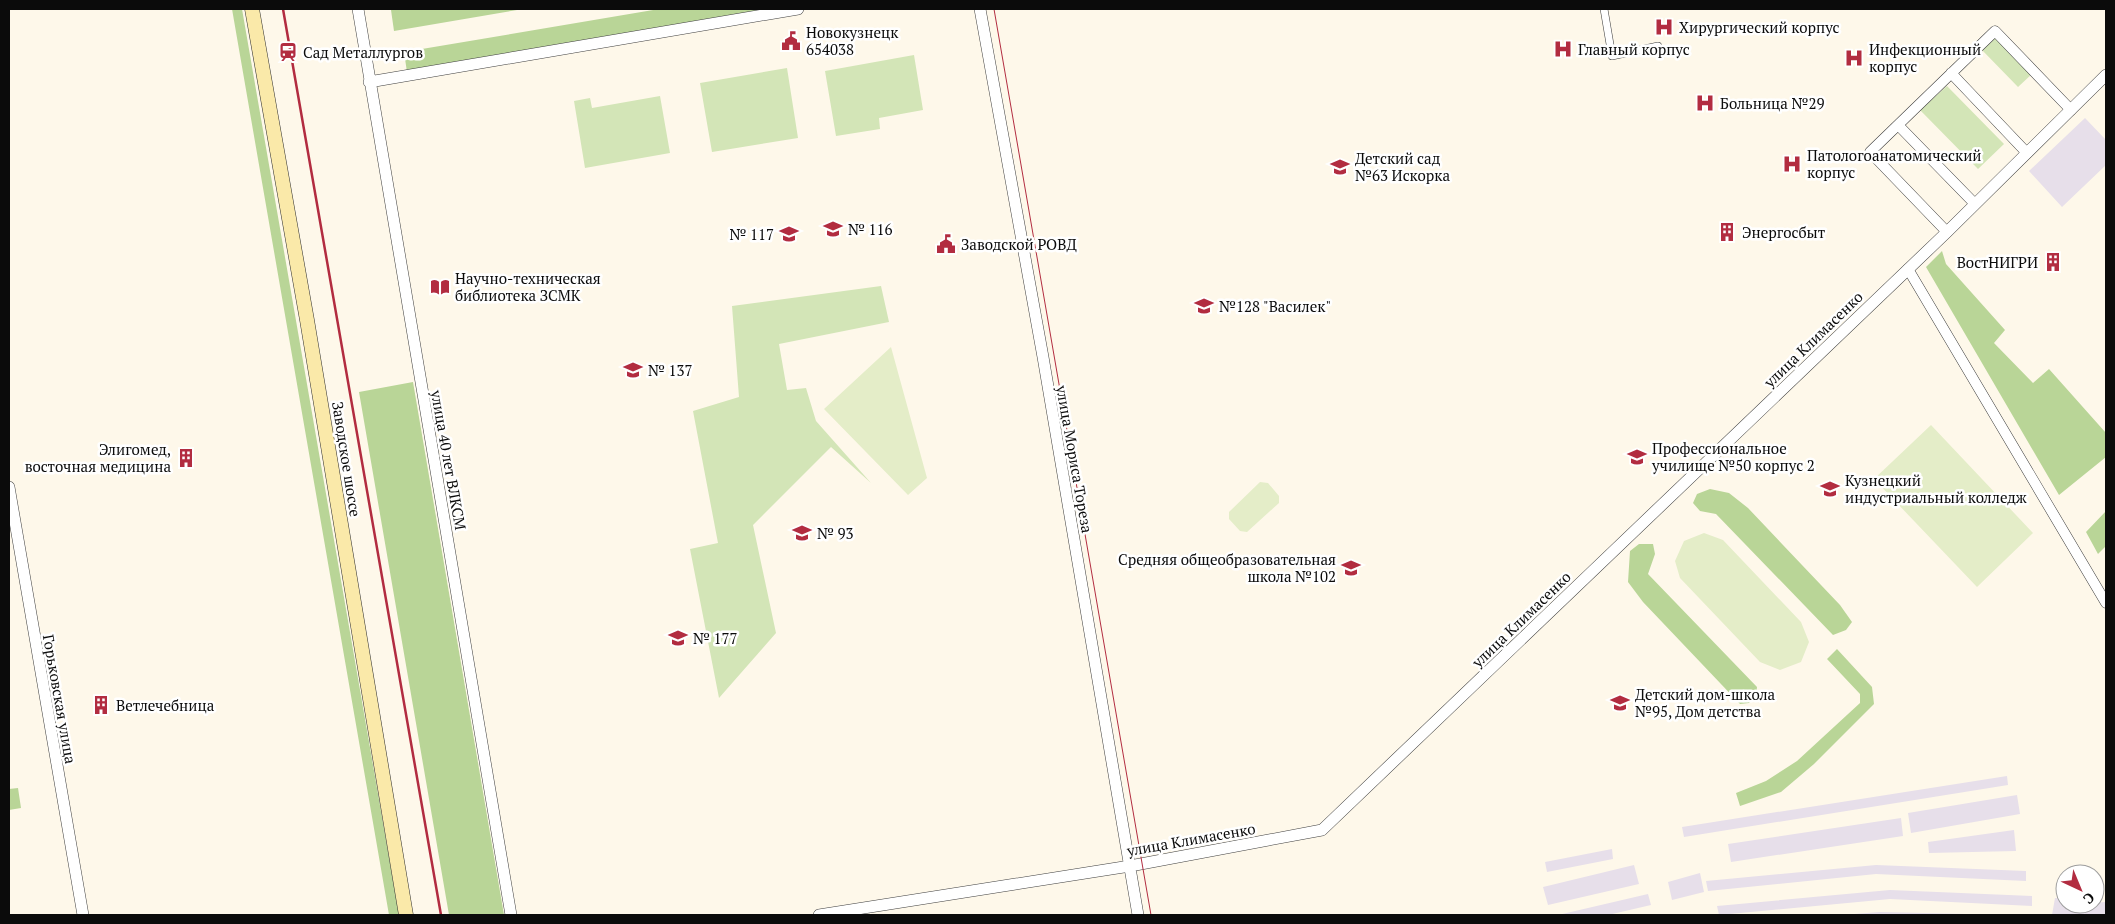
<svg xmlns="http://www.w3.org/2000/svg" width="2115" height="924" viewBox="0 0 2115 924" font-family="'PT Serif',serif">
<rect width="100%" height="100%" fill="#fef8ea"/>
<path fill="#e7dfea" d="M2085,118L2106,140V165L2062,207L2029,171Z
M2007,776L2008,785L1684,837L1682,827Z
M2017,795L2020,814L1911,833L1908,813Z
M1901,818L1903,836L1731,862L1728,844Z
M2014,830L2016,851L1929,853L1928,842Z
M1612,849L1613,859L1547,872L1545,862Z
M1634,865L1639,884L1548,905L1543,887Z
M1876,865L2026,871V881L1876,874L1708,891L1706,881Z
M1700,873L1704,892L1672,900L1668,882Z
M1890,890L2032,896V906L1890,899L1719,915L1717,906Z
M1648,894L1651,905L1608,915H1558Z
M2055,898L2065,899V904L2106,902V915H2052Z
M1880,912L2010,915H1841Z"/>
<path fill="#d3e5b7" d="M1996,37L2032,74L2018,87L1982,50Z
M914,55L923,110L879,118L880,129L836,136L825,71Z
M787,68L798,138L712,152L700,83Z
M1947,86L2004,144L1978,169L1920,110Z
M660,96L670,153L585,168L574,101L590,98L592,108Z
M881,286L889,322L779,344L787,390L806,388L816,421L871,483L831,447L753,525L776,633L719,698L690,549L718,543L693,411L739,397L732,306Z"/>
<path fill="#b9d597" d="M232,9H242L399,915H389Z
M401,9H523L394,31L391,10Z
M659,9H781L407,72L404,52Z
M1942,251L1946,264L2005,330L1994,343L2033,383L2049,369L2106,433V457L2059,495L1926,267Z
M413,382L504,915H449L359,392Z
M1710,489L1729,493L1748,508L1840,605L1852,622L1846,630L1833,635L1716,514L1700,511L1693,503L1697,494Z
M2106,511V546L2098,554L2086,532Z
M1639,544H1653L1655,554L1648,574L1757,687L1756,697L1749,703L1740,704L1643,602L1628,582L1630,551Z
M1837,649L1872,687L1874,704L1814,764L1781,792L1740,806L1736,793L1766,781L1797,761L1860,703V694L1827,659Z
M18,788L21,808L9,810V789Z"/>
<path fill="#e4edc8" d="M891,347L927,478L908,495L824,409Z
M1931,425L2033,533L1977,587L1874,479Z
M1260,482L1268,483L1279,496V503L1247,532L1240,531L1229,519V512Z
M1704,533L1723,540L1801,622L1809,642L1801,662L1780,670L1760,662L1680,578L1675,561L1684,541Z"/>
<g fill="none" stroke-linecap="round" stroke-linejoin="round">
<g stroke="#3e3e3e" stroke-width="8">
<path id="pedestrian" d="M1604,9L1612,56L1658,46"/>
</g>
<g stroke="#3e3e3e" stroke-width="11">
<path id="minor" d="M1951,73L2027,153
M1898,125L1975,204
M1947,232L1870,152L1995,31L2071,110
M1908,269L2106,603"/>
</g>
<g stroke="#3e3e3e" stroke-width="12">
<path id="tertiary" d="M358,9L511,915
M980,9L1043,357L1138,915
M369,82L798,9
M9,487L83,915
M819,915L1130,866L1322,830L1947,232L2106,75"/>
</g>
<g stroke="#2d2d2d" stroke-width="15">
<path id="secondary" d="M252,9L307,320L406,915"/>
</g>
<use href="#pedestrian" stroke="#fff" stroke-width="7"/>
<use href="#minor" stroke="#fff" stroke-width="10"/>
<use href="#tertiary" stroke="#fff" stroke-width="11"/>
<use href="#secondary" stroke="#fae9a9" stroke-width="14"/>
<path stroke="#b22c40" stroke-width="1" d="M994,9L1151,915"/>
<path stroke="#b22c40" stroke-width="2.5" d="M283,9L441,915"/>
</g>
<defs>
<g id="hospital-bare" transform="scale(1.5)"><path d="M-5-5h3v3.5h4V-5h3V5h-3V1.5h-4V5h-3Z" fill="#b22c40" stroke="#fff" stroke-width="2.5" paint-order="stroke"/></g>
<g id="civic-bare" transform="scale(1.5)"><path d="M-.6-6.5H3V-4.5H.6V-3L4-1V1h2V6H-6V1h2V-1L-.6-3ZM-1.2 2.5V6h2.4V2.5Z" fill="#b22c40" stroke="#fff" stroke-width="2.5" paint-order="stroke"/></g>
<g id="station-bare" transform="scale(1.5)"><path d="M-3-6H3Q5-6 5-4V2Q5 4 3 4L4.5 6H3L1.5 4h-3L-3 6H-4.5L-3 4Q-5 4-5 2V-4Q-5-6-3-6ZM-3.5-4v3h7v-3ZM-3.5 1v1.5H-2V1ZM2 1v1.5H3.5V1Z" fill="#b22c40" stroke="#fff" stroke-width="2.5" paint-order="stroke"/></g>
<g id="school-bare" transform="scale(1.5)"><path d="M0-5L7-2L0 1L-7-2ZM-4 1L0 2.5L4 1V4Q0 6-4 4Z" fill="#b22c40" stroke="#fff" stroke-width="2.5" paint-order="stroke"/></g>
<g id="building-bare" transform="scale(1.5)"><path d="M-4-6H4V6H1V3H-1V6H-4ZM-2.5-4.3h1.7v1.8h-1.7ZM.8-4.3h1.7v1.8H.8ZM-2.5-1h1.7V.8h-1.7ZM.8-1h1.7V.8H.8Z" fill="#b22c40" stroke="#fff" stroke-width="2.5" paint-order="stroke"/></g>
<g id="library-bare" transform="scale(1.5)"><path d="M-6-4Q-3-5.5-.7-3.5V5Q-3 3-6 4ZM6-4Q3-5.5 .7-3.5V5Q3 3 6 4Z" fill="#b22c40" stroke="#fff" stroke-width="2.5" paint-order="stroke"/></g>
<g id="university-bare" transform="scale(1.5)"><path d="M0-5L7-2L0 1L-7-2ZM-4 1L0 2.5L4 1V4Q0 6-4 4Z" fill="#b22c40" stroke="#fff" stroke-width="2.5" paint-order="stroke"/></g>
</defs>
<g fill-rule="evenodd">
<use href="#hospital-bare" x="1664" y="27"/>
<use href="#civic-bare" x="791" y="41"/>
<use href="#hospital-bare" x="1563" y="49"/>
<use href="#station-bare" x="288" y="52"/>
<use href="#hospital-bare" x="1854" y="58"/>
<use href="#hospital-bare" x="1705" y="103"/>
<use href="#hospital-bare" x="1792" y="164"/>
<use href="#school-bare" x="1340" y="167"/>
<use href="#school-bare" x="833" y="229"/>
<use href="#building-bare" x="1727" y="232"/>
<use href="#school-bare" x="789" y="234"/>
<use href="#civic-bare" x="946" y="244"/>
<use href="#building-bare" x="2053" y="262"/>
<use href="#library-bare" x="440" y="287"/>
<use href="#school-bare" x="1204" y="306"/>
<use href="#school-bare" x="633" y="370"/>
<use href="#university-bare" x="1637" y="457"/>
<use href="#building-bare" x="186" y="458"/>
<use href="#university-bare" x="1830" y="489"/>
<use href="#school-bare" x="802" y="533"/>
<use href="#school-bare" x="1351" y="568"/>
<use href="#school-bare" x="678" y="638"/>
<use href="#school-bare" x="1620" y="703"/>
<use href="#building-bare" x="101" y="705"/>
</g>
<g text-anchor="middle" dominant-baseline="central" stroke-width="5" stroke-linejoin="round" paint-order="stroke">
<g font-size="15" fill="#0b0b0b" stroke="#fff" text-anchor="start">
<text x="1679" y="27">Хирургический корпус</text>
<text x="806" y="32">Новокузнецк<tspan x="806" dy="17">654038</tspan></text>
<text x="1578" y="49">Главный корпус</text>
<text x="1869" y="49">Инфекционный<tspan x="1869" dy="17">корпус</tspan></text>
<text x="303" y="52">Сад Металлургов</text>
<text x="1720" y="103">Больница №29</text>
<text x="1807" y="155">Патологоанатомический<tspan x="1807" dy="17">корпус</tspan></text>
<text x="1355" y="158">Детский сад<tspan x="1355" dy="17">№63 Искорка</tspan></text>
<text x="848" y="229">№ 116</text>
<text x="1742" y="232">Энергосбыт</text>
<text x="774" y="234" text-anchor="end">№ 117</text>
<text x="961" y="244">Заводской РОВД</text>
<text x="2038" y="262" text-anchor="end">ВостНИГРИ</text>
<text x="455" y="278">Научно-техническая<tspan x="455" dy="17">библиотека ЗСМК</tspan></text>
<text x="1219" y="306">№128 "Василек"</text>
<text x="648" y="370">№ 137</text>
<text x="1652" y="448">Профессиональное<tspan x="1652" dy="17">училище №50 корпус 2</tspan></text>
<text x="171" y="449" text-anchor="end">Элигомед,<tspan x="171" dy="17">восточная медицина</tspan></text>
<text x="1845" y="480">Кузнецкий<tspan x="1845" dy="17">индустриальный колледж</tspan></text>
<text x="817" y="533">№ 93</text>
<text x="1336" y="559" text-anchor="end">Средняя общеобразовательная<tspan x="1336" dy="17">школа №102</tspan></text>
<text x="693" y="638">№ 177</text>
<text x="1635" y="694">Детский дом-школа<tspan x="1635" dy="17">№95, Дом детства</tspan></text>
<text x="116" y="705">Ветлечебница</text>
</g>
<g font-size="15" fill="#0b0b0b" stroke="#fff">
<text transform="translate(1813 339) rotate(-44)">улица Климасенко</text>
<text transform="translate(347 459) rotate(81)">Заводское шоссе</text>
<text transform="translate(1075 459) rotate(80)">улица Мориса Тореза</text>
<text transform="translate(449 460) rotate(80)">улица 40 лет ВЛКСМ</text>
<text transform="translate(1521 619) rotate(-44)">улица Климасенко</text>
<text transform="translate(60 699) rotate(80)">Горьковская улица</text>
<text transform="translate(1191 839) rotate(-10)">улица Климасенко</text>
</g>
</g>
<rect width="2115" height="924" fill="none" stroke="#0b0b0b" stroke-width="20"/>
<g transform="translate(2080 889) rotate(136)"><circle r="24" fill="#ffffff" stroke="#9d9d9d"/>
<path d="M0-4L9 19L0 12L-9 19Z" fill="#b22c40"/>
<text y="-8" font-size="14" font-weight="bold" text-anchor="middle" fill="#0b0b0b">С</text>
</g>
</svg>
